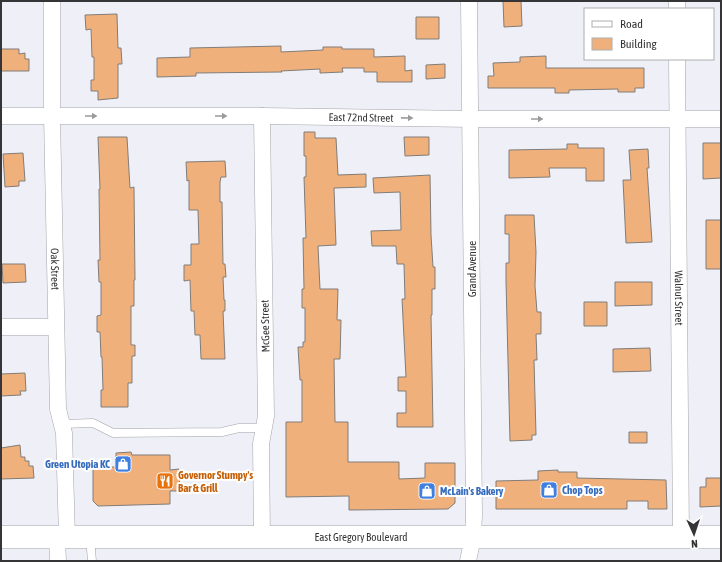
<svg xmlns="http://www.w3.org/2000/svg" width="722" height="562" viewBox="0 0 722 562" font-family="'Asap Condensed',sans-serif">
<rect width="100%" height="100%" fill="#eff0f7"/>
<path fill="#f0b07b" stroke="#817c78" d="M503,1H521L522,26L504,27Z
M117,14L118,48H121L122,64H118V98L98,100V91H91V80H94V57H92L91,29L86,30L85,15Z
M416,17H439V39H416Z
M281,46V52L323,50V47H342V49H374V57L405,56V71L412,70V82H377V72H364V68H342L343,72L320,73V69L281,71L282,72L196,73V76L157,77V58L190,57V48Z
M1,49H19V54L25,53V59H29V71H1Z
M546,56V68H644V88H635V92H618V89L569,90V93H555V88H488V76H494L493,63L520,62V57Z
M445,64V78L426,79V65Z
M304,132H315V138H336L338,175L366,174V187L334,188L336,245L318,246L320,289H338L337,320H341L340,359H334L335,422H348V462H399V479L425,478V463H455V503L448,509L349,510V496L286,497V422H302V380H300L298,347H303V342H305V308H302V289H304L303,238H306L304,177H306V156H304Z
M98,137H127L130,188L134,187L135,280H134V306H131V345H135V356H132V383H128V407H101V390H103L102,357H101L100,332H97V316L101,315V282H99L98,260H100L99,189H100Z
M404,137H429V155L405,156Z
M703,143H721V178L703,179Z
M567,144H578V148H604V181H586V168H549L550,177L509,178V150L567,149Z
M648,149L649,168H647L652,242L626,243L623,180H631L629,150Z
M23,153L25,181H19V186L5,187L3,154Z
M225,161L226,177H221L220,182V202H222L223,264H225L226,277H223L224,300H225V311H223L225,359H201L200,335H195L194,311H191L190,280L184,281V265H191V244H199L198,210H189V180L187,181L186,162Z
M430,175L431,235L433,267H435V289H432V315H431L433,427H397V413H406V391H398V377H406L402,299H405L404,264H397L396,246H372L371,231L401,230L400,192L374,193L373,178Z
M505,215H534L536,252L535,286L537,312H541V334H536L537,360H534L536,435H532V440L510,441L506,281V263H509V234H505Z
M706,220H721V269H706Z
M2,264H25L26,282L3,283Z
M615,282H652V305L615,306Z
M584,302H607V326H584Z
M650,348L651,371L613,372V349Z
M25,373L26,391H20L21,395L1,396V374Z
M629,432H647V443H629Z
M20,445L21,457H25V461H29V466H33L34,478L1,479V448Z
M131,452L132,455H170V470L179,469L180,491H170V504L98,506L93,501V467H116V453Z
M558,470V472H577V478L666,480L667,509H648V501H627V509H496V481L538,480V471Z
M706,478H721V506L700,507V487H706Z"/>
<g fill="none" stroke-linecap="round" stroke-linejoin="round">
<g stroke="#a3a3a9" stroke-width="9">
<path id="service" d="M62,424L93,423L113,433L222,432L239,428H264
M90,538L92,561"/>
</g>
<g stroke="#a3a3a9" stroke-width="17">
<g id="minor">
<path id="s1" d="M52,1V116L58,409L64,433L67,537"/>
<path d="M677,1V9"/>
<path id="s2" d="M677,59L681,537"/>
<path id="s3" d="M1,116H262L471,119H721"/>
<path d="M1,327H56"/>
<path d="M262,536L261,444L266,416L262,116"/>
<path d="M57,537L58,561"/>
<path d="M468,561L473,537L474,515L469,1"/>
</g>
</g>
<g stroke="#a3a3a9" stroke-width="23">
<g id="secondary">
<path id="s4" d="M1,537H721"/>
</g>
</g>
<use href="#service" stroke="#fff" stroke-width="8"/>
<use href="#minor" stroke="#fff" stroke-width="16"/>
<use href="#secondary" stroke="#fff" stroke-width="22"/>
</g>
<defs><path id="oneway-solid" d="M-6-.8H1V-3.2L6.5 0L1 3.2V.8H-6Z"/></defs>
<g fill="#9a9a9b">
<use href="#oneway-solid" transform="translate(91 116)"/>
<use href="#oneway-solid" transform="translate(221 116)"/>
<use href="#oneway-solid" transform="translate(407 118) rotate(1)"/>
<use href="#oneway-solid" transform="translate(537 119)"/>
</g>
<defs>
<g id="shop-square" transform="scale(0.9)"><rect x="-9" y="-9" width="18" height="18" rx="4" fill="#3f7fe0" stroke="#fff"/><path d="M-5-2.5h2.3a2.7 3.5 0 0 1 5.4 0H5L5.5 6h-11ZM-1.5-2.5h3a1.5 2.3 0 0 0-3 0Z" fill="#fff"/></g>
<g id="restaurant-square" transform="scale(0.9)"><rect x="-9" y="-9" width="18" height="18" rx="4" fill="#e8710a" stroke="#fff"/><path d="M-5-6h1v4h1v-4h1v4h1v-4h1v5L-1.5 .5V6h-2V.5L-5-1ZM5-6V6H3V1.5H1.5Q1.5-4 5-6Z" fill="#fff"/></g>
</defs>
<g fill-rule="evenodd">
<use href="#shop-square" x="123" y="464"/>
<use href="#restaurant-square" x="165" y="481"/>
<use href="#shop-square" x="549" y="490"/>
<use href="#shop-square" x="427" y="491"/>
</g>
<g text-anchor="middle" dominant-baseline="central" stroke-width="4" stroke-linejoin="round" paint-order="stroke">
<g font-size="11" fill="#353537" stroke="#fff">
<text stroke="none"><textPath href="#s3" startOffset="360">East 72nd Street</textPath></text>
<text stroke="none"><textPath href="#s1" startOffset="268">Oak Street</textPath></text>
<text transform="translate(472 269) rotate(-90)">Grand Avenue</text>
<text stroke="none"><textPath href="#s2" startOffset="239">Walnut Street</textPath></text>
<text transform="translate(265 326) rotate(-91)">McGee Street</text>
<text stroke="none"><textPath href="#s4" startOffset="360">East Gregory Boulevard</textPath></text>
</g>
<g font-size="11" font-weight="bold" fill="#366cbe" stroke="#fff" text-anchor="start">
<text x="110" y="464" text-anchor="end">Green Utopia KC</text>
<text x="562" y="490">Chop Tops</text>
<text x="440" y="491">McLain's Bakery</text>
</g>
<g font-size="11" font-weight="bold" fill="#c56008" stroke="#fff" text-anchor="start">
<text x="178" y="475">Governor Stumpy's<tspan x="178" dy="13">Bar &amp; Grill</tspan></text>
</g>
</g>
<rect width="722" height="562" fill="none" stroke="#353537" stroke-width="4"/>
<rect x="584" y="8" width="130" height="52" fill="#ffffff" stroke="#aeaeaf"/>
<rect x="592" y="21" width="20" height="6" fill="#ffffff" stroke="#aeaeaf"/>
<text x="620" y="28" font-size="12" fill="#353537">Road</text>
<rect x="592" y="38" width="20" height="12" fill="#f0b07b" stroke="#aeaeaf"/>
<text x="620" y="48" font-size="12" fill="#353537">Building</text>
<g transform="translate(694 534) rotate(177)" stroke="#ffffff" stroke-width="3" paint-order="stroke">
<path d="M0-3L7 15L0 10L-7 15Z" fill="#353537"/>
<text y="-6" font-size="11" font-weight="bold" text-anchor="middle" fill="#353537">N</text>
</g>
</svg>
